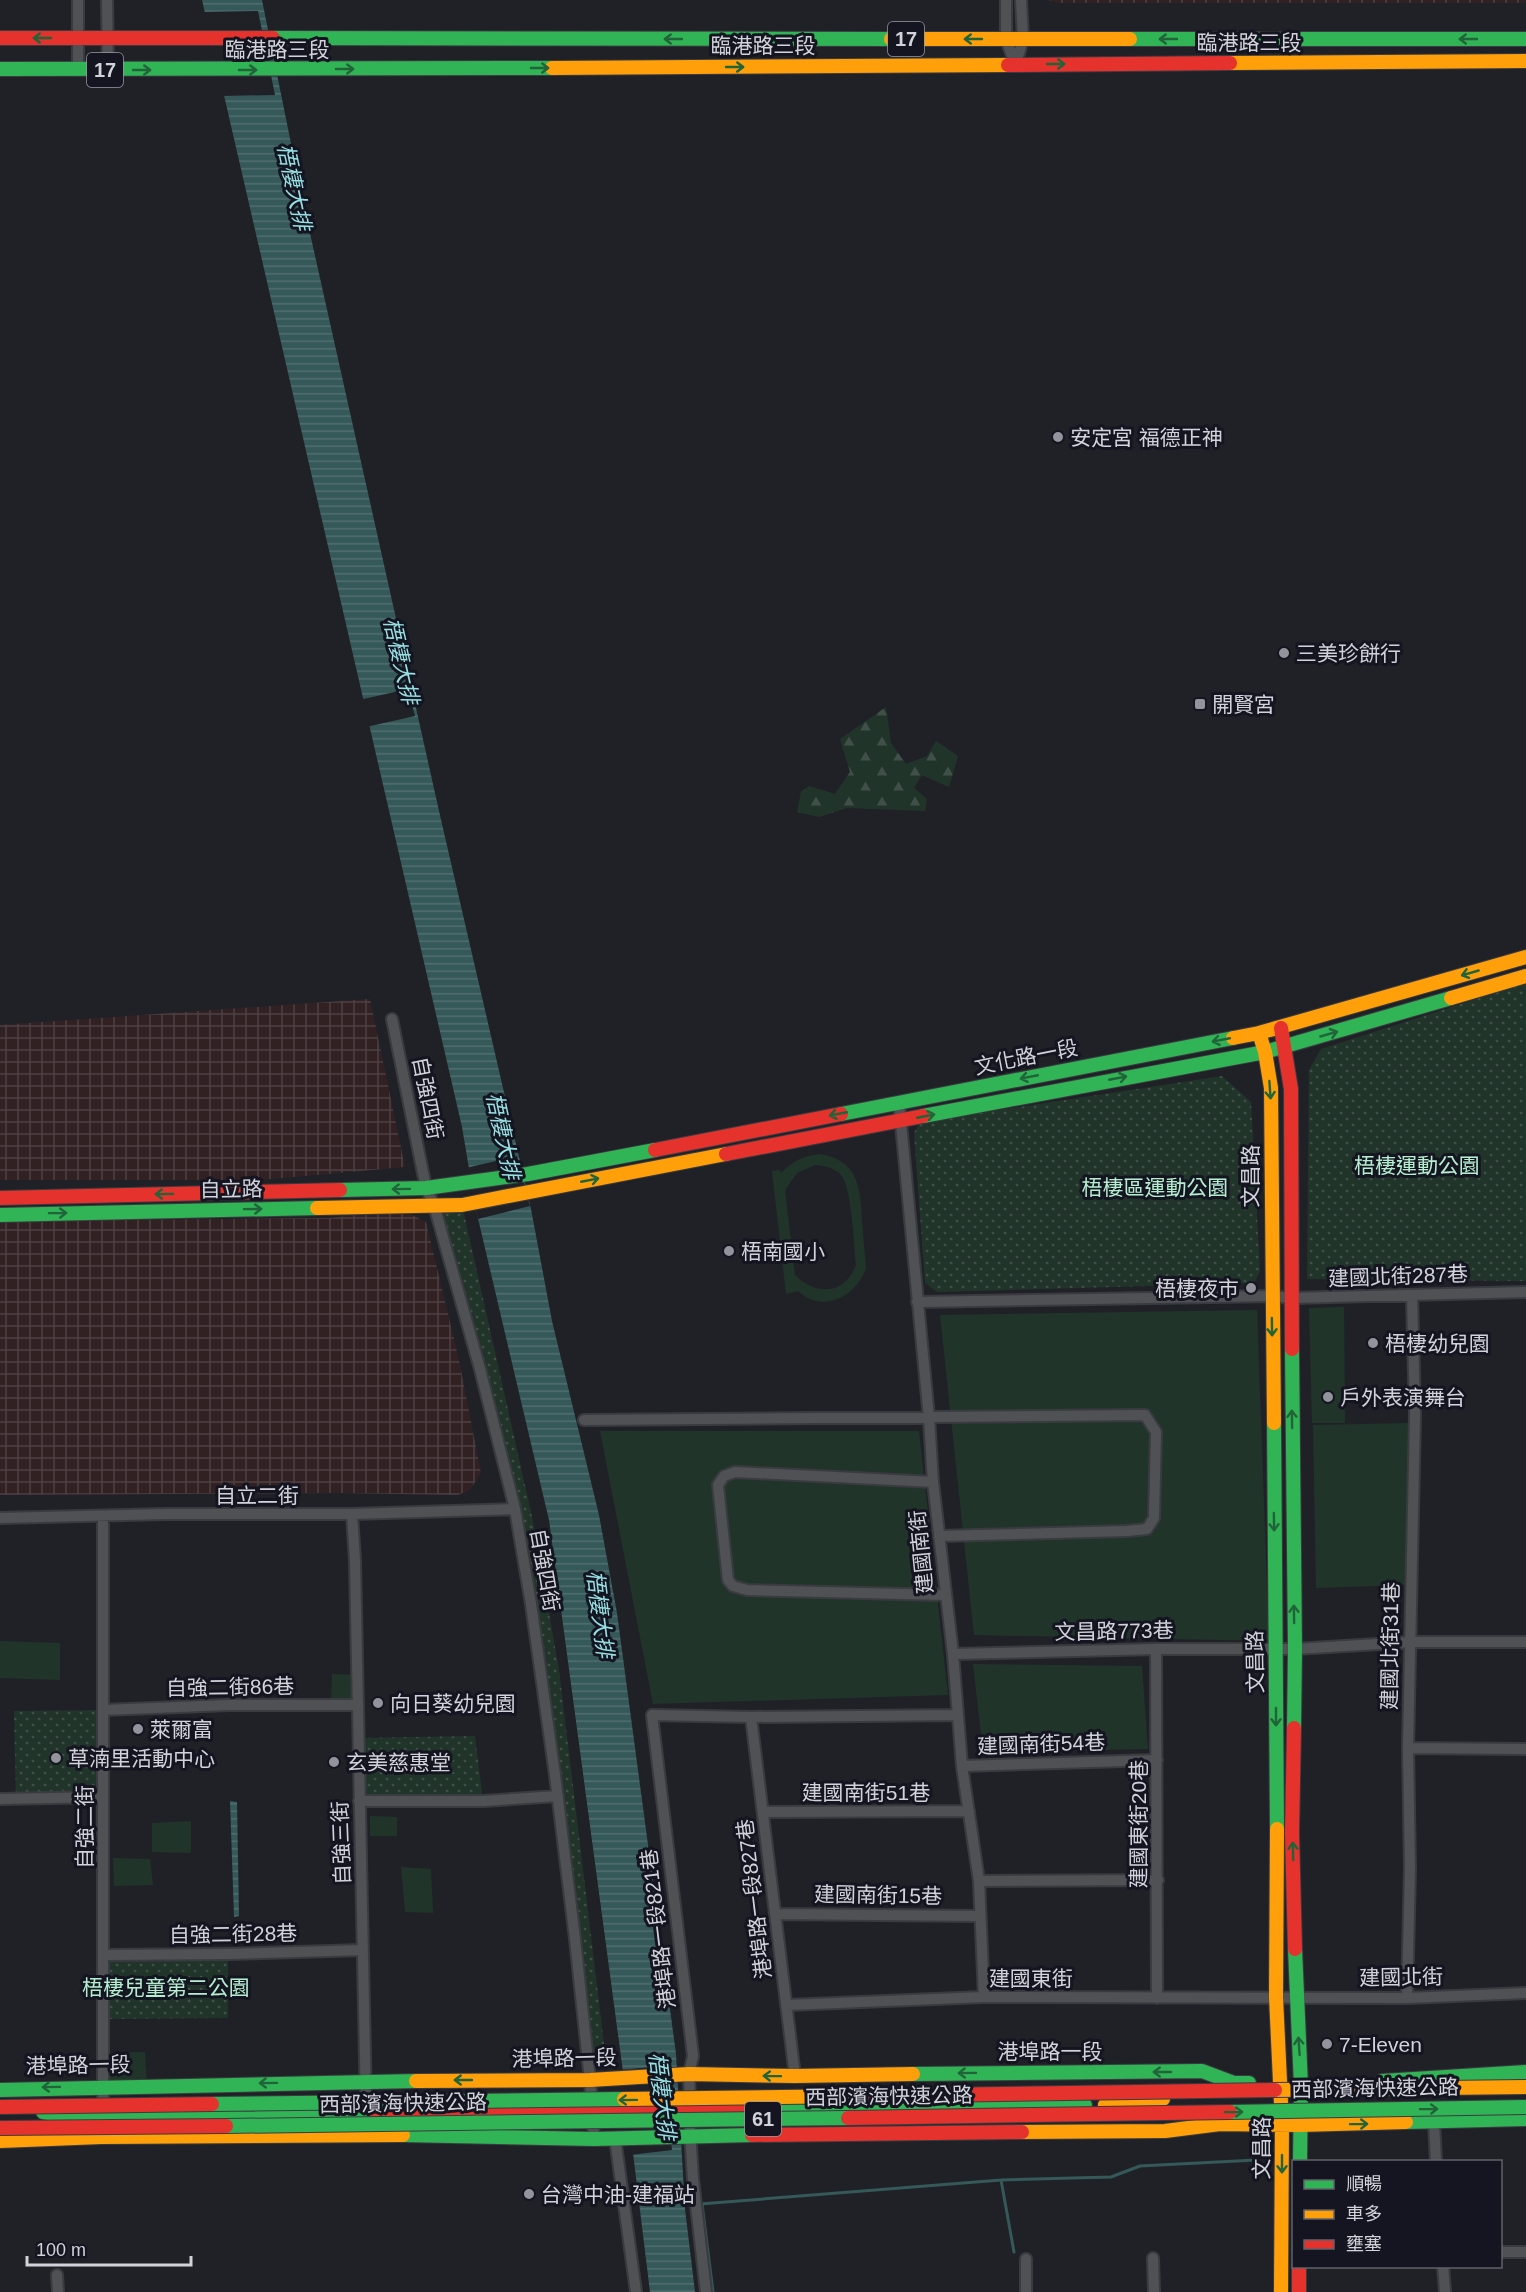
<svg xmlns="http://www.w3.org/2000/svg" width="1526" height="2292" viewBox="0 0 1526 2292" font-family="Helvetica,'Noto Sans TC',sans-serif">
<defs>
<pattern id="industrial-grid" width="8" height="8" patternUnits="userSpaceOnUse" patternTransform="scale(1.5)"><rect width="8" height="8" fill="#312123"/><path d="M0 4h8M4 0v8" fill="none" stroke="#4e4042"/></pattern>
<pattern id="forest-firs" width="22" height="20" patternUnits="userSpaceOnUse" patternTransform="scale(1.5)"><rect width="22" height="20" fill="#21342a"/><path d="M5 1l3.5 6h-7zM16 11l3.5 6h-7z" fill="#405048"/></pattern>
<pattern id="park-dots" width="8" height="8" patternUnits="userSpaceOnUse" patternTransform="scale(1.5)"><rect width="8" height="8" fill="#21342a"/><path d="M2 2h.1M6 6h.1" fill="none" stroke="#405048" stroke-width="1.8" stroke-linecap="round"/></pattern>
<pattern id="water-rules" width="6" height="5" patternUnits="userSpaceOnUse" patternTransform="scale(1.5)"><rect width="6" height="5" fill="#355859"/><path d="M0 2.5h6" fill="none" stroke="#516f70"/></pattern>
</defs>
<rect width="100%" height="100%" fill="#202127"/>
<path fill="url(#industrial-grid)" d="M1048,0H1526V3H1059Z
M370,999L405,1167L260,1180H0V1025Z
M402,1210L426,1222L459,1360L481,1473L470,1490L458,1495L338,1493L0,1495V1221L330,1218Z"/>
<path fill="#21342a" fill-rule="evenodd" d="M819,1154C859,1160 860,1187 862,1221C863,1237 865,1253 866,1268C856,1297 823,1314 798,1291L786,1294L772,1171L780,1170L781,1173C793,1161 803,1156 819,1154ZM815,1165C825,1166 835,1168 841,1175C852,1188 854,1246 856,1265C845,1295 816,1296 795,1275L785,1190L797,1173Z
M1344,1307L1345,1423H1312L1309,1308Z
M1257,1310L1269,1641L974,1635L940,1315Z
M1410,1423L1407,1585L1316,1588L1313,1425Z
M600,1431H919L948,1695L653,1704Z
M0,1641L60,1643V1680L0,1678Z
M973,1664L1142,1666L1148,1749L983,1752Z
M332,1674L356,1675V1705H331Z
M370,1816L397,1817V1836H370Z
M191,1821V1853L152,1852V1823Z
M113,1858L150,1859L153,1885L114,1886Z
M401,1867L431,1869L433,1913L405,1912Z
M145,2052L147,2085H103V2053Z"/>
<path fill="url(#forest-firs)" d="M886,707L891,743L906,764L927,756L936,741L958,756L949,787L922,775L914,788L927,799L925,811L847,808L819,817L797,812L801,792L809,786L835,794L850,772L840,739Z"/>
<path fill="url(#park-dots)" d="M1526,983V1281L1307,1279L1309,1070L1321,1049Z
M1222,1076L1251,1102L1260,1271L1254,1283L937,1292L925,1283L914,1133L920,1122Z
M462,1205L533,1521L559,1670L607,2069L588,2066L517,1526L440,1215Z
M103,1710V1797L16,1798L14,1711Z
M475,1736L483,1801H359L357,1738Z
M228,1954V2018L104,2019V1955Z"/>
<path fill="url(#water-rules)" d="M202,0H262L301,193L439,811L531,1209L552,1321L599,1515L617,1613L676,2054L685,2209L695,2292H650L624,2079L549,1520L476,1210L462,1127Z
M230,1801L237,1802L239,1916L234,1917Z"/>
<path fill="#202127" d="M258,11L275,95L221,96L202,12Z
M408,689L415,716L366,727L359,700Z
M517,1156L530,1206L478,1219L466,1168Z
M662,2066L672,2150L630,2155L620,2070Z"/>
<g fill="none" stroke-linecap="round" stroke-linejoin="round">
<path stroke="#355859" stroke-width="3" d="M1001,2180L1014,2252
M700,2204L1001,2180L1111,2177L1140,2166L1256,2160
M702,2204L713,2292"/>
<g stroke="#3a3b40" stroke-width="14">
<path id="street" d="M107,0L108,70
M1006,0V39L1015,64
M1016,64L1023,39L1021,0
M78,68V0
M392,1019L426,1188L434,1205L480,1369L515,1509L531,1604L555,1775L575,1939L590,2080L594,2139
M899,1103L929,1418L933,1482L953,1654L962,1766L979,1881L984,1997
M917,1302L1271,1296L1291,1298L1526,1292
M584,1420L1145,1415L1156,1432L1154,1518L1147,1529L1127,1531L939,1536
M933,1482L735,1472L724,1476L718,1485L728,1580L733,1586L747,1590L945,1595
M352,1514L355,1561L366,2107
M0,1518L166,1514H352L515,1509
M1156,1649L1157,1998
M953,1654L1156,1649H1295L1411,1642H1526
M103,1710L229,1705H356
M751,1717L795,2076
M1408,1748L1526,1749
M962,1766L1157,1760
M0,1799L103,1797
M359,1801H483L558,1796
M763,1812L969,1811
M979,1881L1158,1880
M775,1914L980,1916
M104,1955L228,1954L363,1950
M1407,1998L1410,1868L1408,1748L1415,1414L1412,1295
M787,2005L984,1997L1407,1998L1526,1993
M690,2103L689,2074L693,2056L652,1715L751,1717L957,1715
M103,2111V1517
M1434,2122L1436,2162
M690,2130L693,2179L706,2292
M615,2138L636,2292
M1500,2252H1526
M1153,2258L1154,2292
M1026,2259V2292
M1443,2266L1445,2292
M57,2275L58,2292"/>
</g>
<g stroke="#3a3b40" stroke-width="16">
<path id="fast" d="M273,38L891,39
M1130,39H1526
M0,69L552,68
M841,1114L1233,1038
M923,1116L1265,1052L1451,998
M340,1190L426,1188L528,1174L655,1150
M0,1215L317,1208
M1292,1349L1295,1649L1294,1728
M1274,1423L1277,1829
M1295,1949L1301,2086L1300,2162
M913,2074L1202,2071L1234,2083H1249
M1382,2081L1526,2072
M0,2090L416,2081
M760,2110L1085,2105
M43,2112L65,2116L374,2114
M1406,2122L1526,2119
M403,2135L594,2139L752,2135"/>
</g>
<g stroke="#3a3b40" stroke-width="16">
<path id="slow" d="M891,39H1130
M1230,63L1526,61
M552,68L1008,65
M1451,998L1526,976
M1259,1033L1265,1052L1271,1088L1274,1423
M1233,1038L1259,1033L1526,957
M317,1208L462,1205L726,1154
M1277,1829L1276,1997L1282,2124L1281,2292
M416,2081L590,2080L689,2074L795,2076L913,2074
M1105,2105L1163,2099
M1022,2132L1165,2131L1220,2124L1300,2125L1406,2122
M0,2141L101,2137L403,2135"/>
</g>
<g stroke="#3a3b40" stroke-width="16">
<path id="jam" d="M0,38H273
M1008,65L1230,63
M1281,1028L1291,1089L1292,1349
M655,1150L841,1114
M726,1154L923,1116
M0,1198L340,1190
M1294,1728L1292,1833L1295,1949
M374,2114L760,2110
M752,2135L1022,2132
M1299,2266V2292"/>
</g>
<use href="#street" stroke="#505155" stroke-width="10"/>
<use href="#fast" stroke="#30b455" stroke-width="14"/>
<use href="#slow" stroke="#ff9f0a" stroke-width="14"/>
<use href="#jam" stroke="#e5322d" stroke-width="14"/>
<g stroke="#3a3b40" stroke-width="16" stroke-linecap="butt">
<path id="fast-bridge" d="M212,2104L624,2099
M1230,2112L1526,2107
M226,2126L848,2118"/>
</g>
<g stroke="#3a3b40" stroke-width="16" stroke-linecap="butt">
<path id="slow-bridge" d="M1275,2090L1526,2087
M624,2099L858,2096"/>
</g>
<g stroke="#3a3b40" stroke-width="16" stroke-linecap="butt">
<path id="jam-bridge" d="M858,2096L1275,2090
M0,2107L212,2104
M848,2118L1230,2112
M0,2128L226,2126"/>
</g>
<use href="#fast-bridge" stroke="#30b455" stroke-width="14"/>
<use href="#slow-bridge" stroke="#ff9f0a" stroke-width="14"/>
<use href="#jam-bridge" stroke="#e5322d" stroke-width="14"/>
</g>
<defs><path id="oneway-shaft" d="M-6 0H5M1.5-3L5.5 0L1.5 3" fill="none" stroke-width="1.6" stroke-linecap="round" stroke-linejoin="round" transform="scale(1.5)"/></defs>
<g stroke="#22643a">
<use href="#oneway-shaft" transform="translate(42 38) rotate(180)"/>
<use href="#oneway-shaft" transform="translate(673 39) rotate(-180)"/>
<use href="#oneway-shaft" transform="translate(973 39) rotate(-180)"/>
<use href="#oneway-shaft" transform="translate(1168 39) rotate(-180)"/>
<use href="#oneway-shaft" transform="translate(1468 39) rotate(-180)"/>
<use href="#oneway-shaft" transform="translate(1056 64)"/>
<use href="#oneway-shaft" transform="translate(735 67)"/>
<use href="#oneway-shaft" transform="translate(540 68)"/>
<use href="#oneway-shaft" transform="translate(345 69)"/>
<use href="#oneway-shaft" transform="translate(142 70)"/>
<use href="#oneway-shaft" transform="translate(248 70)"/>
<use href="#oneway-shaft" transform="translate(1470 973) rotate(164)"/>
<use href="#oneway-shaft" transform="translate(1329 1034) rotate(-16)"/>
<use href="#oneway-shaft" transform="translate(1221 1040) rotate(169)"/>
<use href="#oneway-shaft" transform="translate(1029 1077) rotate(169)"/>
<use href="#oneway-shaft" transform="translate(1118 1078) rotate(-11)"/>
<use href="#oneway-shaft" transform="translate(1270 1090) rotate(86)"/>
<use href="#oneway-shaft" transform="translate(838 1114) rotate(169)"/>
<use href="#oneway-shaft" transform="translate(926 1116) rotate(-11)"/>
<use href="#oneway-shaft" transform="translate(590 1180) rotate(-11)"/>
<use href="#oneway-shaft" transform="translate(401 1189) rotate(179)"/>
<use href="#oneway-shaft" transform="translate(164 1194) rotate(179)"/>
<use href="#oneway-shaft" transform="translate(253 1209) rotate(-1)"/>
<use href="#oneway-shaft" transform="translate(58 1213) rotate(-1)"/>
<use href="#oneway-shaft" transform="translate(1272 1327) rotate(89)"/>
<use href="#oneway-shaft" transform="translate(1292 1419) rotate(-91)"/>
<use href="#oneway-shaft" transform="translate(1274 1522) rotate(89)"/>
<use href="#oneway-shaft" transform="translate(1294 1614) rotate(-91)"/>
<use href="#oneway-shaft" transform="translate(1276 1717) rotate(90)"/>
<use href="#oneway-shaft" transform="translate(1293 1851) rotate(-91)"/>
<use href="#oneway-shaft" transform="translate(1299 2046) rotate(-94)"/>
<use href="#oneway-shaft" transform="translate(1162 2072) rotate(180)"/>
<use href="#oneway-shaft" transform="translate(967 2073) rotate(179)"/>
<use href="#oneway-shaft" transform="translate(772 2076) rotate(-179)"/>
<use href="#oneway-shaft" transform="translate(463 2080) rotate(180)"/>
<use href="#oneway-shaft" transform="translate(268 2083) rotate(179)"/>
<use href="#oneway-shaft" transform="translate(51 2087) rotate(179)"/>
<use href="#oneway-shaft" transform="translate(628 2100) rotate(179)"/>
<use href="#oneway-shaft" transform="translate(1429 2109) rotate(-1)"/>
<use href="#oneway-shaft" transform="translate(1234 2112) rotate(-1)"/>
<use href="#oneway-shaft" transform="translate(1359 2124) rotate(-1)"/>
<use href="#oneway-shaft" transform="translate(1282 2164) rotate(90)"/>
</g>
<g fill="#93949b" stroke="#141520" stroke-width="2">
<circle cx="1058" cy="437" r="6"/>
<circle cx="1284" cy="653" r="6"/>
<rect x="1194" y="698" width="12" height="12" rx="3"/>
<circle cx="729" cy="1251" r="6"/>
<circle cx="1251" cy="1288" r="6"/>
<circle cx="1373" cy="1343" r="6"/>
<circle cx="1328" cy="1397" r="6"/>
<circle cx="378" cy="1703" r="6"/>
<circle cx="138" cy="1729" r="6"/>
<circle cx="56" cy="1758" r="6"/>
<circle cx="334" cy="1762" r="6"/>
<circle cx="1327" cy="2044" r="6"/>
<circle cx="529" cy="2194" r="6"/>
</g>
<g text-anchor="middle" dominant-baseline="central" stroke-width="6" stroke-linejoin="round" paint-order="stroke">
<g fill="#141520" stroke="#9899a2" stroke-width="1.5">
<rect x="888" y="22" width="36" height="34" rx="4.5"/>
<rect x="87" y="53" width="36" height="34" rx="4.5"/>
<rect x="745" y="2102" width="36" height="34" rx="4.5"/>
</g>
<g font-size="20" font-weight="bold" fill="#d1d2da">
<text x="906" y="39">17</text>
<text x="105" y="70">17</text>
<text x="763" y="2119">61</text>
</g>
<g font-size="21" fill="#d1d2da" stroke="#141520">
<text x="1249" y="42">臨港路三段</text>
<text x="763" y="45">臨港路三段</text>
<text x="277" y="49">臨港路三段</text>
<text transform="translate(1026 1057) rotate(-11)">文化路一段</text>
<text transform="translate(428 1098) rotate(79)">自強四街</text>
<text transform="translate(1250 1176) rotate(-90)">文昌路</text>
<text transform="translate(231 1189) rotate(-1)">自立路</text>
<text transform="translate(1398 1276) rotate(-2)">建國北街287巷</text>
<text x="257" y="1495">自立二街</text>
<text transform="translate(921 1552) rotate(-96)">建國南街</text>
<text transform="translate(545 1570) rotate(80)">自強四街</text>
<text transform="translate(1114 1631) rotate(-1)">文昌路773巷</text>
<text transform="translate(1390 1646) rotate(-89)">建國北街31巷</text>
<text transform="translate(1255 1662) rotate(-91)">文昌路</text>
<text transform="translate(230 1687) rotate(-1)">自強二街86巷</text>
<text transform="translate(1041 1744) rotate(-2)">建國南街54巷</text>
<text x="866" y="1792">建國南街51巷</text>
<text transform="translate(1138 1824) rotate(-90)">建國東街20巷</text>
<text transform="translate(84 1827) rotate(-90)">自強二街</text>
<text transform="translate(341 1843) rotate(-92)">自強三街</text>
<text transform="translate(878 1895) rotate(1)">建國南街15巷</text>
<text transform="translate(754 1899) rotate(-97)">港埠路一段827巷</text>
<text transform="translate(658 1929) rotate(-97)">港埠路一段821巷</text>
<text transform="translate(233 1934) rotate(-1)">自強二街28巷</text>
<text transform="translate(1401 1977) rotate(-1)">建國北街</text>
<text x="1031" y="1978">建國東街</text>
<text x="1050" y="2051">港埠路一段</text>
<text transform="translate(564 2058) rotate(-1)">港埠路一段</text>
<text transform="translate(78 2065) rotate(-1)">港埠路一段</text>
<text transform="translate(1375 2088) rotate(-1)">西部濱海快速公路</text>
<text transform="translate(889 2096) rotate(-1)">西部濱海快速公路</text>
<text transform="translate(403 2103) rotate(-1)">西部濱海快速公路</text>
<text transform="translate(1261 2148) rotate(-90)">文昌路</text>
</g>
<g font-size="21" fill="#d1d2da" stroke="#141520" text-anchor="start">
<text x="1070" y="437">安定宮 福德正神</text>
<text x="1296" y="653">三美珍餅行</text>
<text x="1212" y="704">開賢宮</text>
<text x="741" y="1251">梧南國小</text>
<text x="1239" y="1288" text-anchor="end">梧棲夜市</text>
<text x="1385" y="1343">梧棲幼兒園</text>
<text x="1340" y="1397">戶外表演舞台</text>
<text x="390" y="1703">向日葵幼兒園</text>
<text x="150" y="1729">萊爾富</text>
<text x="68" y="1758">草湳里活動中心</text>
<text x="346" y="1762">玄美慈惠堂</text>
<text x="1339" y="2044">7-Eleven</text>
<text x="541" y="2194">台灣中油-建福站</text>
</g>
<g font-size="21" fill="#b5eecf" stroke="#141520">
<text x="1417" y="1165">梧棲運動公園</text>
<text x="1155" y="1187">梧棲區運動公園</text>
<text x="166" y="1987">梧棲兒童第二公園</text>
</g>
<g font-size="22" font-style="italic" fill="#96dfe2" stroke="#141520">
<text transform="translate(294 187) rotate(78)">梧棲大排</text>
<text transform="translate(401 661) rotate(77)">梧棲大排</text>
<text transform="translate(503 1136) rotate(78)">梧棲大排</text>
<text transform="translate(600 1614) rotate(83)">梧棲大排</text>
<text transform="translate(662 2096) rotate(83)">梧棲大排</text>
</g>
</g>
<rect x="1292" y="2160" width="210" height="108" fill="#141520" stroke="#60616a" stroke-width="1.5"/>
<rect x="1304" y="2180" width="30" height="9" fill="#30b455" stroke="#60616a" stroke-width="1.5"/>
<text x="1346" y="2190" font-size="18" fill="#d1d2da">順暢</text>
<rect x="1304" y="2210" width="30" height="9" fill="#ff9f0a" stroke="#60616a" stroke-width="1.5"/>
<text x="1346" y="2220" font-size="18" fill="#d1d2da">車多</text>
<rect x="1304" y="2240" width="30" height="9" fill="#e5322d" stroke="#60616a" stroke-width="1.5"/>
<text x="1346" y="2250" font-size="18" fill="#d1d2da">壅塞</text>
<path d="M27 2256v9h164v-9" fill="none" stroke="#d1d2da" stroke-width="3"/>
<text x="36" y="2256" font-size="18" fill="#d1d2da" stroke="#141520" stroke-width="4.5" paint-order="stroke">100 m</text>
</svg>
